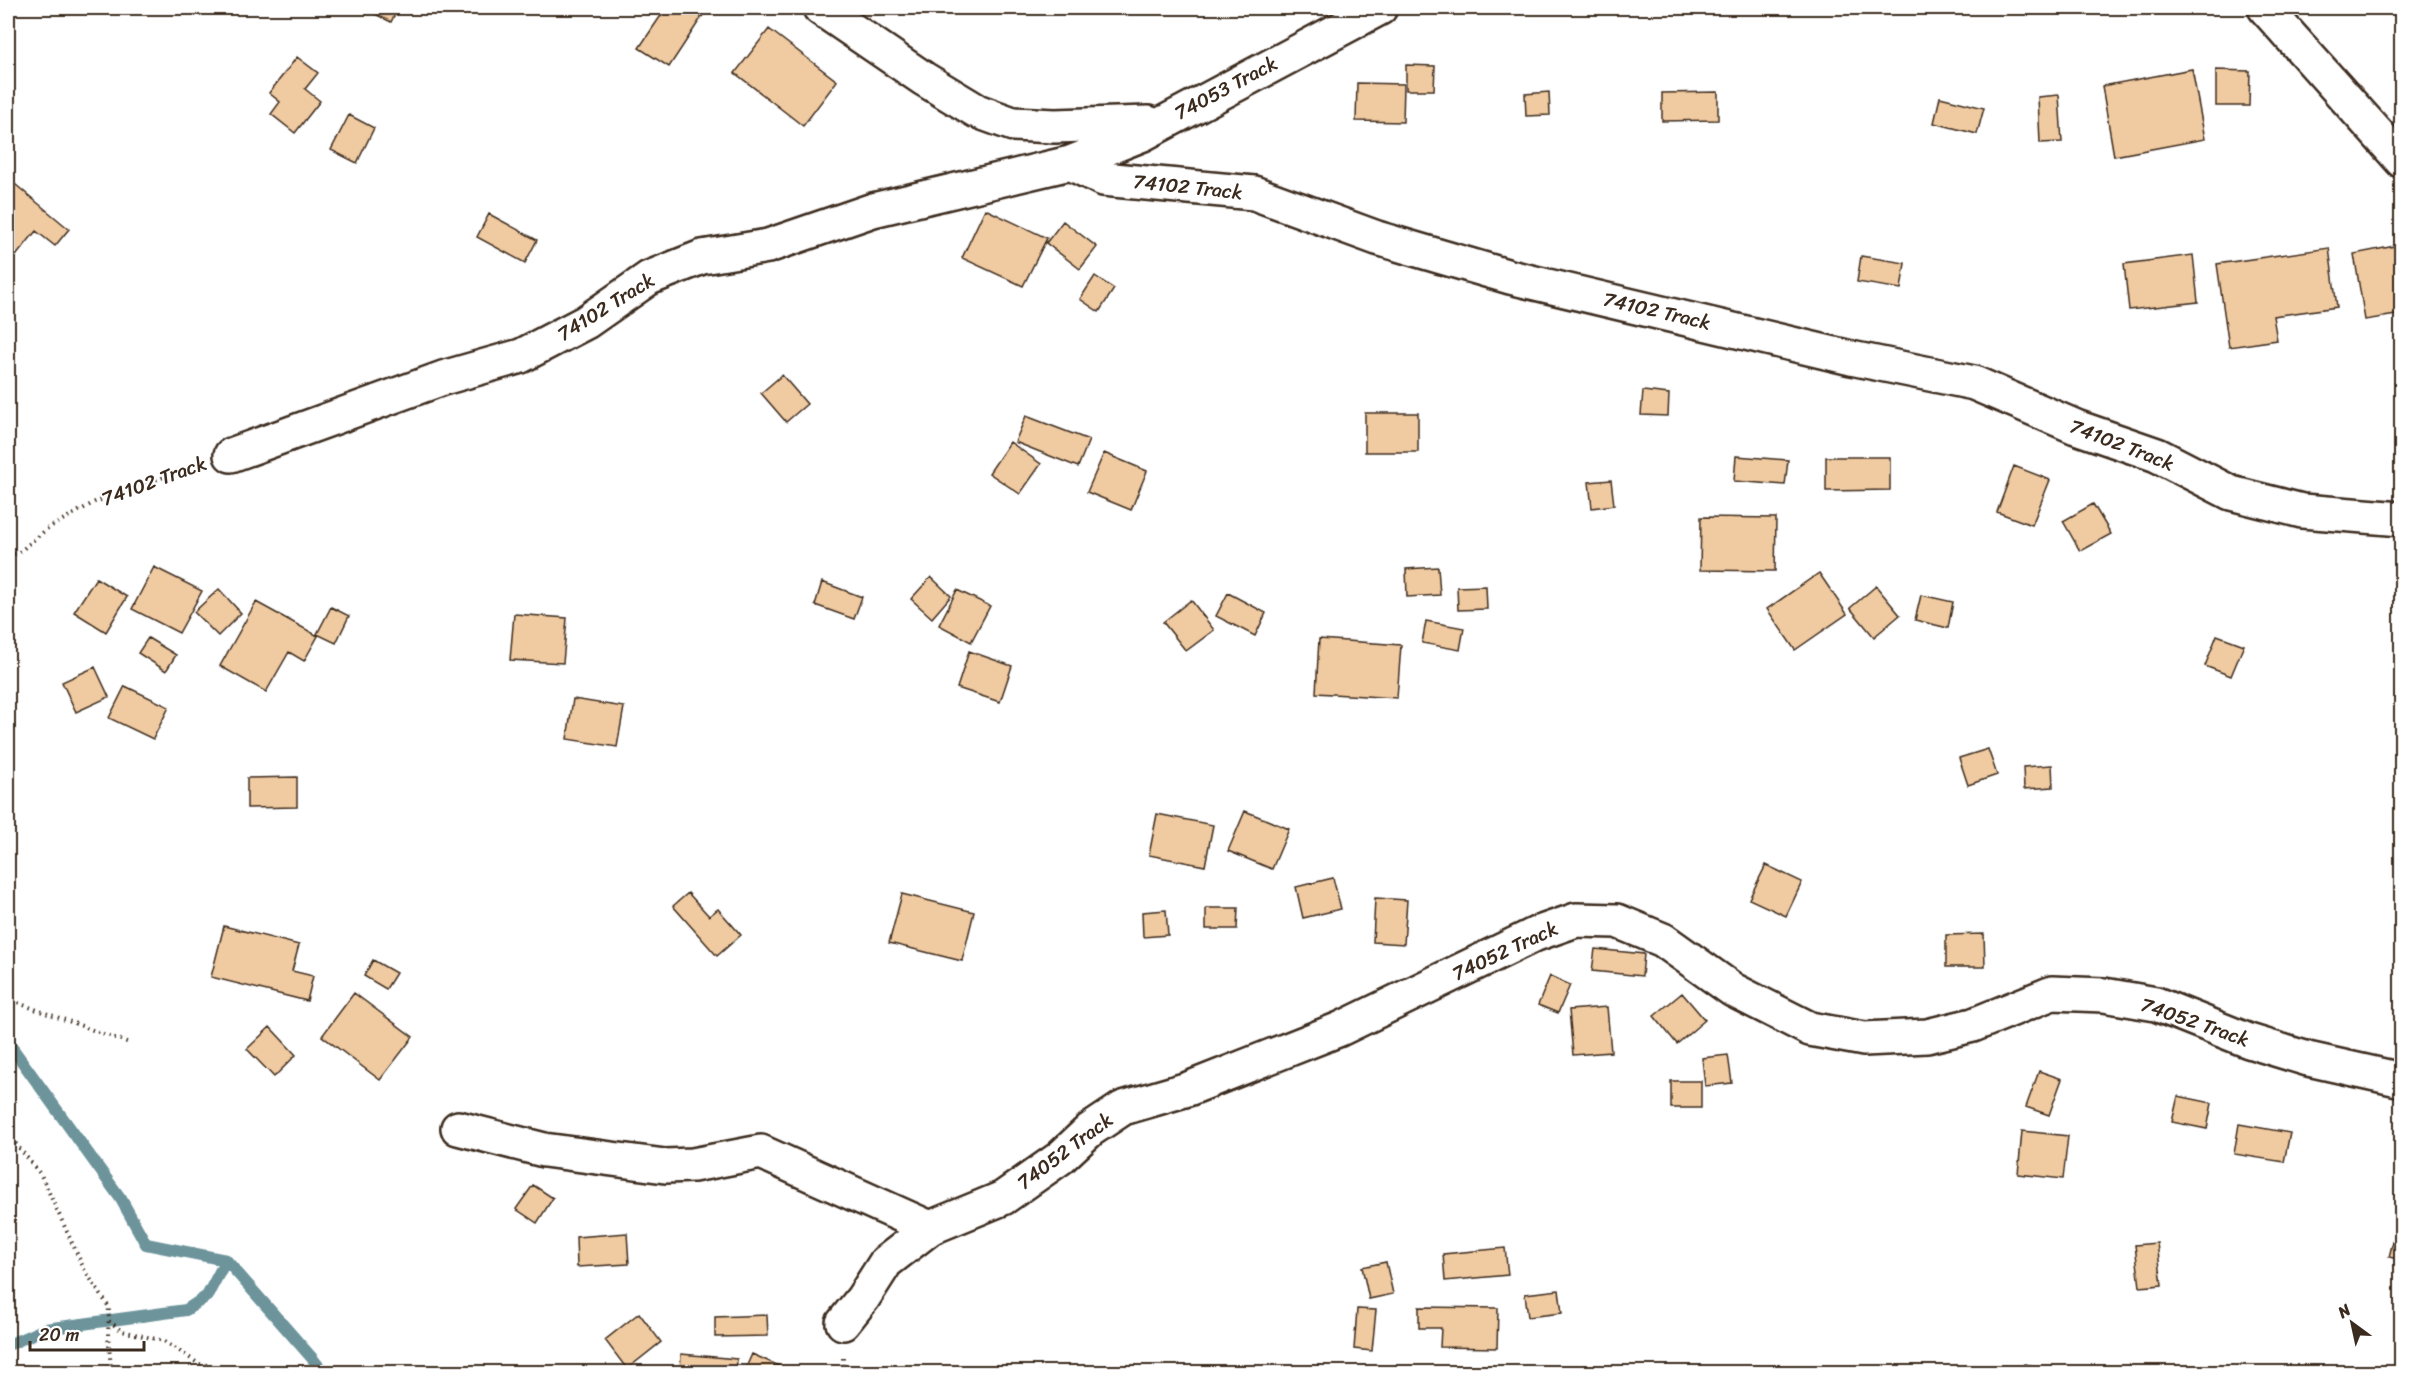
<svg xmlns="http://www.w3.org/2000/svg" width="2409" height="1380" viewBox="0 0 2409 1380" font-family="Sriracha,sans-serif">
<rect width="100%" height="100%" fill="#fff"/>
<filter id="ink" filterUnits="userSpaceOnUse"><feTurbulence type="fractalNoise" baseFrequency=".0167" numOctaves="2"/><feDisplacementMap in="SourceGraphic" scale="12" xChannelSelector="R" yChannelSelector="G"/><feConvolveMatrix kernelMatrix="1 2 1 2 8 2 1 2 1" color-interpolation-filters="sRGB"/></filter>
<g filter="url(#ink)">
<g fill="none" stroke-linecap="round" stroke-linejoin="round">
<path stroke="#6d949b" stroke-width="12" d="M8,1042L121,1199L146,1244L226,1260L312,1358L323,1372
M8,1345L45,1329L186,1310L207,1296L226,1260"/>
</g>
<path fill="#f0caa0" stroke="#3b2a1e" stroke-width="1.5" d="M363,8H398L391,22Z
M666,8H697L705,12L669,67L639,48Z
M769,29L837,81L803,126L735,73Z
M297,57L318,73L305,89L320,101L295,133L271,114L280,102L269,93Z
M1406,65L1435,66L1434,90H1406Z
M2192,69L2205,139L2114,156L2102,86Z
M2216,70L2250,71L2249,106H2216Z
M1357,83L1404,84L1403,122L1356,121Z
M1549,92L1550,115L1526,116L1525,94Z
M1718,92V120L1662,121V93Z
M2059,95L2062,142L2040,143L2038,97Z
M1940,97L1984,108L1977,134L1934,123Z
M349,115L374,128L357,163L331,150Z
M10,180L69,229L55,246L36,231L16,256L8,250V183Z
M985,209L1047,238L1023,286L962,258Z
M489,214L537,240L525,263L477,237Z
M1063,221L1097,247L1080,269L1046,243Z
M2400,245L2402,314L2365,320L2354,254Z
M2329,248L2337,307L2273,316L2277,340L2229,347L2217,264Z
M2193,255L2198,302L2129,310L2124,264Z
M1861,256L1905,263L1901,289L1857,282Z
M1095,276L1114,289L1099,312L1080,299Z
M782,375L807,404L786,422L761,393Z
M1643,391L1669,394L1668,416L1641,415Z
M1365,413H1418V452H1365Z
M1026,416L1089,440L1078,467L1015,442Z
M1010,442L1041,464L1020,494L989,473Z
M1104,453L1147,471L1131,510L1087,492Z
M1736,456L1788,460L1785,485L1734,481Z
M1826,457H1890V490L1826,491Z
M2014,466L2050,480L2032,525L1997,512Z
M1611,480L1614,505L1592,508L1589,482Z
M2093,504L2111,534L2080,551L2063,521Z
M1701,517L1776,518L1775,571L1700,570Z
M154,567L202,591L179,633L132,609Z
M1438,567L1440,595L1407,597L1406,569Z
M1819,573L1847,614L1795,650L1767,609Z
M931,577L951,596L932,618L911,599Z
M96,578L127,597L106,632L74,612Z
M822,582L862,597L854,619L815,605Z
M1486,586L1487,609L1458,610L1457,587Z
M1876,586L1900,615L1874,637L1850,608Z
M219,589L241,613L218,636L194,612Z
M957,590L990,606L971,642L939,625Z
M1228,593L1266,613L1255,636L1216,616Z
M1921,595L1953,602L1948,628L1915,620Z
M1191,600L1214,630L1186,651L1163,622Z
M256,602L318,636L304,661L289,652L266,692L220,666Z
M331,607L349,616L336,643L317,634Z
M514,614L567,618L563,663L510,660Z
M1426,621L1464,628L1460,650L1422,643Z
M2217,635L2244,645L2231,676L2205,666Z
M148,638L176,655L166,671L138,653Z
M1319,639L1401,645L1397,698L1316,693Z
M969,651L1012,666L1000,702L957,688Z
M95,667L109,697L76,712L62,682Z
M125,686L169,707L153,739L109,718Z
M573,699L624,707L617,747L567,739Z
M1988,749L1997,775L1968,785L1959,758Z
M2052,765L2053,787L2024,789L2023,767Z
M297,777V807L247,808V778Z
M1245,811L1289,829L1272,869L1228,851Z
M1157,814L1213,825L1205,866L1149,855Z
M1766,865L1802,882L1786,916L1749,899Z
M1333,878L1341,909L1303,918L1296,887Z
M688,893L709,916L718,909L741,935L717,956L673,906Z
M902,894L974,912L962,961L889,943Z
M1375,898L1407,900L1404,944L1373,942Z
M1206,908H1238L1237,929H1206Z
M1166,910L1168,935L1143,937L1142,912Z
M224,926L299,945L292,971L313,976L307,1001L211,977Z
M1984,934L1985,967H1946V935Z
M1595,949L1644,954L1642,976L1592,971Z
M373,960L396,973L386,989L364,976Z
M1550,976L1570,985L1558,1013L1538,1005Z
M354,993L413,1037L380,1080L322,1036Z
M1682,993L1705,1020L1677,1044L1654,1016Z
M1607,1007L1611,1052L1573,1055L1569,1010Z
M270,1027L296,1055L274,1077L247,1049Z
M1728,1055L1732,1083L1705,1086L1702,1058Z
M2039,1071L2062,1079L2049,1115L2026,1107Z
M1671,1081H1701V1108H1671Z
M2178,1096L2212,1103L2207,1129L2172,1122Z
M2239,1124L2290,1133L2284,1162L2234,1154Z
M2022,1131L2068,1136L2063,1179L2018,1174Z
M533,1185L553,1198L537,1223L516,1209Z
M627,1233L629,1264L577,1267L576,1237Z
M2395,1233L2402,1234V1260L2389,1257Z
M2157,1243L2162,1285L2140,1287L2135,1245Z
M1505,1248L1508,1275L1445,1281L1443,1254Z
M1386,1262L1393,1294L1369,1299L1362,1267Z
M1559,1290L1562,1313L1528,1317L1525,1294Z
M1419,1307L1498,1308L1497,1348L1440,1347L1441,1328H1419Z
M1357,1309L1376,1310L1372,1351L1354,1349Z
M639,1313L661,1342L627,1369L605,1340Z
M767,1315L768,1336L715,1337V1317Z
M681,1354L737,1359L736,1372H680Z
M752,1354L793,1372H744Z
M2024,1364L2065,1371V1372H2023Z"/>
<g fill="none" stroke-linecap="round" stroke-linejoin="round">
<g stroke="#3b2a1e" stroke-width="38">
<path id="street" d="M820,8L924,79L977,111L1013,124L1055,126L1148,123
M1070,163L1103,179L1254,193L1377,238L1510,277L1851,358L1974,383L2076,427L2157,455L2231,493L2302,511L2402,519
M231,455L443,378L521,356L586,322L649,278L702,257L768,246L873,210L1070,163L1143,134L1380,8
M458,1128L544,1150L665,1166L693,1165L761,1152L930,1228
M843,1323L863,1298L886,1262L930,1228L1003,1198L1060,1158L1090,1130L1123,1108L1188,1089L1340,1029L1536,934L1576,920L1617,921L1663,940L1733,990L1810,1029L1864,1039L1927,1036L1973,1025L2052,993L2104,995L2156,1004L2249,1041L2308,1059L2402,1080"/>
</g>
<g stroke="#3b2a1e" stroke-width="38">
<path id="secondary" d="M2265,8L2402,161"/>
</g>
<path stroke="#3b2a1e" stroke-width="4" stroke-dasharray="1.5 4.5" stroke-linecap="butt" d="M8,554H17L48,528L95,502L197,465
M8,997L15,1002L129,1043
M8,1134L41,1175L84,1269L109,1307L108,1336L111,1367L82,1372
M109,1321L122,1331L164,1341L199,1364L241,1369L248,1372
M843,1358V1372"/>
<use href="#street" stroke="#fff" stroke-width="33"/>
<use href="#secondary" stroke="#fff" stroke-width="33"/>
</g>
</g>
<g text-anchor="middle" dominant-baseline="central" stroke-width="4.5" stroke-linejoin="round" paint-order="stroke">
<g font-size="20" fill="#3b2a1e" stroke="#fff">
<text transform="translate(1226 88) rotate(-28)">74053 Track</text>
<text transform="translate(1188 187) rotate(6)">74102 Track</text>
<text transform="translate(606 307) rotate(-32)">74102 Track</text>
<text transform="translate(1657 311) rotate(13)">74102 Track</text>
<text transform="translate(2122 445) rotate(21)">74102 Track</text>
<text transform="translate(154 481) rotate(-20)">74102 Track</text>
<text transform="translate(1505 951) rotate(-25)">74052 Track</text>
<text transform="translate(2195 1022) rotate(19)">74052 Track</text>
<text transform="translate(1065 1151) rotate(-37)">74052 Track</text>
</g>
</g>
<rect width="2409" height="1380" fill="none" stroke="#fff" stroke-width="30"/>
<rect x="15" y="15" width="2379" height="1350" fill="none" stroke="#3b2a1e" stroke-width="2" filter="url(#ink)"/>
<g transform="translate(2352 1323) rotate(327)" stroke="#ffffff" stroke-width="4.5" paint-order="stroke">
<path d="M0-4.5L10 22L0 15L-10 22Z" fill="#3b2a1e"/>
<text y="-9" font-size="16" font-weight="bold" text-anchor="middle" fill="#3b2a1e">N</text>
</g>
<path d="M30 1341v9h114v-9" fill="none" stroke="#3b2a1e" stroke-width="3"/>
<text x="39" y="1341" font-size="18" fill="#3b2a1e" stroke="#ffffff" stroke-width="4.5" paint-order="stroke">20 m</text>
</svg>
